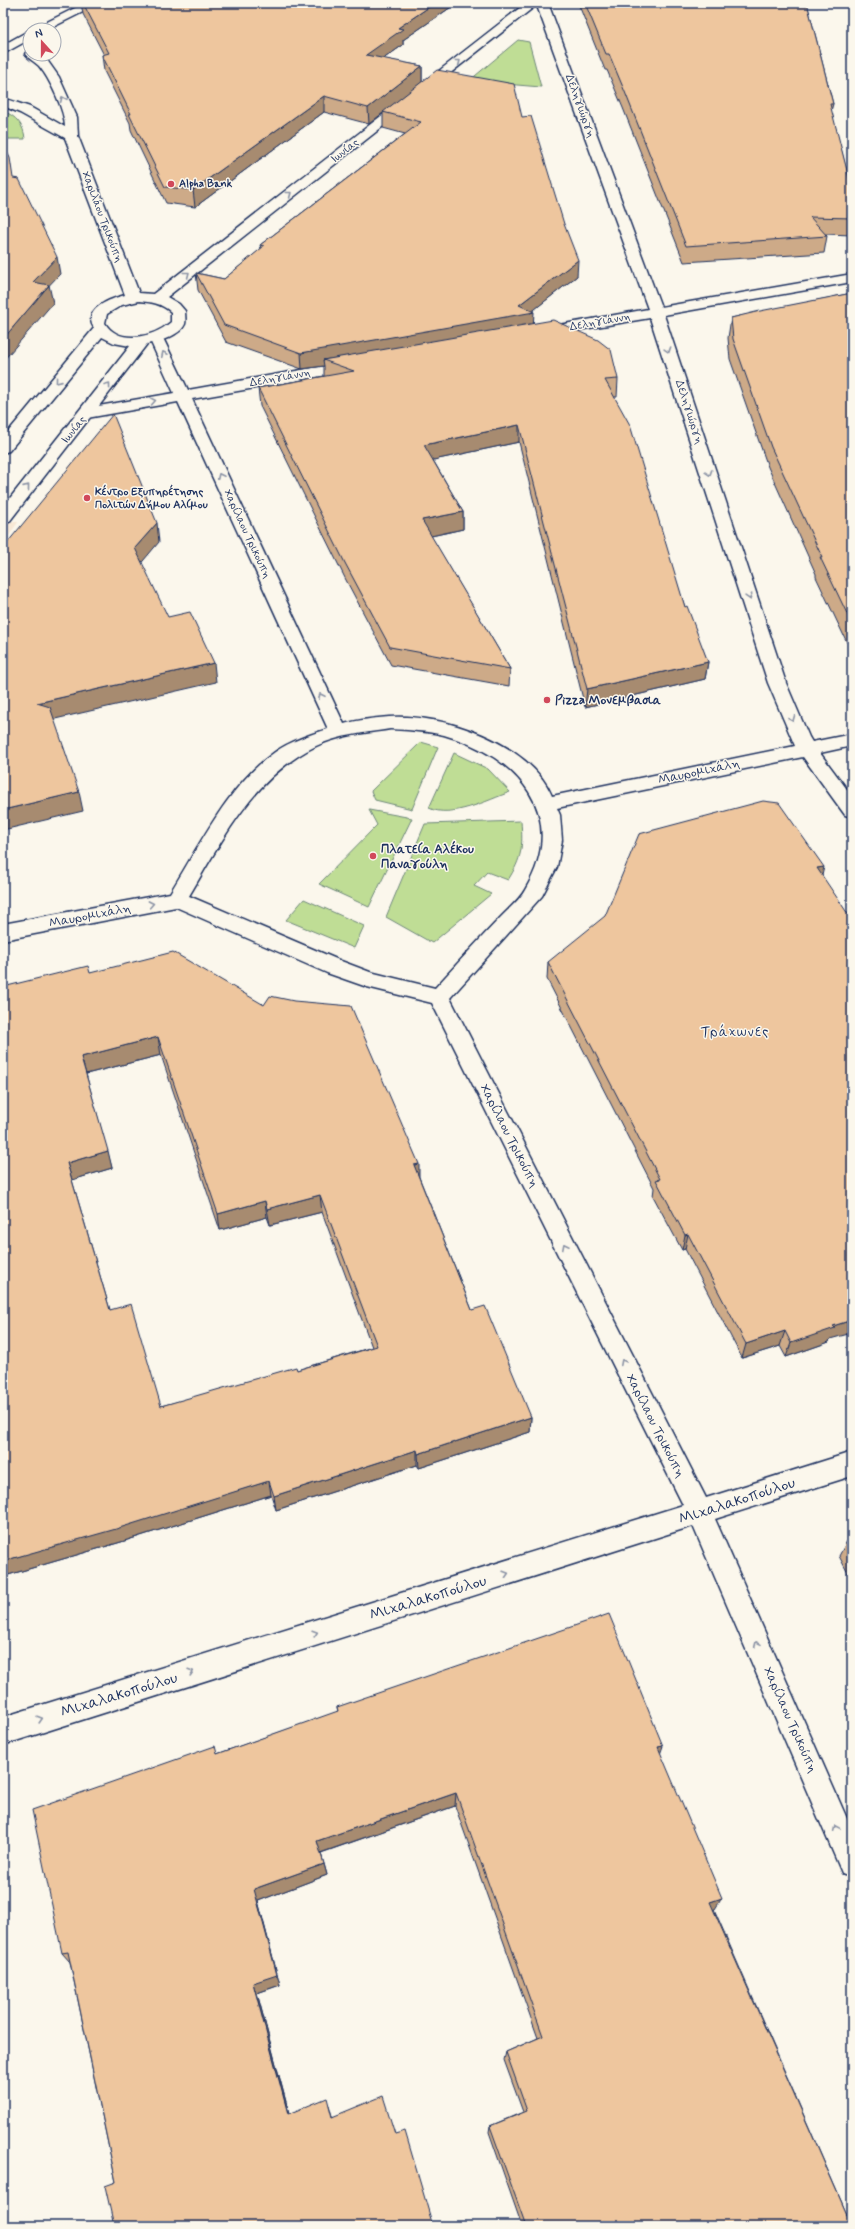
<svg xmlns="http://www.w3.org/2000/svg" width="855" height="2229" viewBox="0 0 855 2229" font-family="Mynerve,sans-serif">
<rect width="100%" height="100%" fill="#fbf7ec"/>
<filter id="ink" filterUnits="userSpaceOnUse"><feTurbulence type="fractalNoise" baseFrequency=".025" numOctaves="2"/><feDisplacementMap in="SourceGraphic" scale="8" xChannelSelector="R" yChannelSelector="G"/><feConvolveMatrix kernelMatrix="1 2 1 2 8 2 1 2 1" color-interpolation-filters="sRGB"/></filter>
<g filter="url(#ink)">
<path fill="#f7e8d5" d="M3,520L18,522L3,545Z"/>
<path fill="#bfdd95" stroke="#6d867a" d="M518,40L529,42L541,87L469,81Z
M3,111C16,116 24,125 25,139H3Z
M421,742L438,747L412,809L375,800L371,791Z
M454,753L488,769L510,792C488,800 451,819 429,808Z
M369,810L412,818L369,907L319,884L377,825Z
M521,821C523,847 522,858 508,880L487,872L474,886L491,894L432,943L386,917L425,824Z
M304,899L364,926L354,948L286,920Z"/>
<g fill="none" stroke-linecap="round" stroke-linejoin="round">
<g stroke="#1b2f5e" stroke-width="3">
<path id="street" d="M536,3H548L661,307L852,274V282L664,315L786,683L809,737L812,742L852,734V746L820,753L852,796V817L845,815L803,757L557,808L560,815L562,840L557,867L542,896L450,998L706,1498L852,1452V1476L715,1519L852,1830V1877L842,1873L693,1526L3,1745V1717L683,1505L432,1003L367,987L327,973L176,907L3,940V924L170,893C200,845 228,785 275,752C291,741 309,735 328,729L178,402L87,418L81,416L79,413L81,410L87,408L174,393L149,338L151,335H161L163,338L188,390L352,361L357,363L360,366L357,369L352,371L192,399L344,724C358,720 375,718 389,717C443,713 530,743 552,796L795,746L768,683L650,318L542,336L537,335L535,332L537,329L542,328L648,309ZM390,729C408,730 427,731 444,735C518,756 570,815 525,890C519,901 507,910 499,919C477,942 456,965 435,988L370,972L341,961L189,896C223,839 254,776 316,746C339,735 365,733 390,729Z"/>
</g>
<g stroke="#1b2f5e" stroke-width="3">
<path id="secondary" d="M85,3H101L47,30H31Z
M526,3H539L167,297L179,304L185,311C185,315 186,320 185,324C180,336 158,342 147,344L9,522L3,523V507L130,346L114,343L102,337L9,451L3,453V438L94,328C82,309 110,299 125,295L65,138L20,113L3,106V98L30,107L65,127C65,111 50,79 39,66C35,62 29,59 25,54L27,51H30V54H39L47,60L59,77L77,117L78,136L139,293L153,294ZM139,301C151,302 161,303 171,312V322C154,337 119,346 105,323L107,314L122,305Z
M30,30V39L3,54V45Z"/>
</g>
<use href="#street" fill="#fbf7ec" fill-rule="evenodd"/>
<use href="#secondary" fill="#fbf7ec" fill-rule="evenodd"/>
</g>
<path fill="#cdaa88" stroke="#1b2f5e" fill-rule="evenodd" d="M77,3H457L403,40V45L383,59L422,66V82L522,117L577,276L532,311L533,323L618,379L617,397H614L685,607L708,662L705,679L585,707L519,442L433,460L463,512V529L431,536L510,669L509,686L391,665L346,580L260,406L258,388L324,376V366L302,369L226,342L198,290L196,273L224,279L261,249L260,245L405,134L383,128V113L369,124L324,112L195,207L166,203L131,130L130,123L104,71L102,55H104L83,14L81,3L78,5Z
M578,3H807L833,104L831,111L852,190V235L825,234L827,236L824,253L684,262L623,108L607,70H605Z
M852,293V653L816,577V574L768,467L730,359L728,338L731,318Z
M822,875L830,1339L829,1342L786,1357L780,1346L742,1358L685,1249L682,1250L653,1196L654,1188L547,979L548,962Z
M90,973L419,1177L472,1310L531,1417L530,1432L419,1468L417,1465L276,1510L271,1495L121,1542L8,1575ZM161,1055L220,1230L267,1217L270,1225L322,1212L372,1347L297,1370L161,1406L110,1310L72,1180L112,1168L86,1074Z
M852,1539V1581L839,1556L847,1541Z
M337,1707L660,1753L715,1909H714L852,2226H522L489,2132L490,2126L523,2112L504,2060L506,2052L538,2038L455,1806L321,1853L327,1875L258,1901L280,1985L257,1993L289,2113L329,2105L332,2116L395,2134L433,2226L116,2182L70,1962L62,1953L217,1754L338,1712Z"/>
<path fill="#a78b6f" stroke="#1b2f5e" d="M435,3H457L403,40V45L366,71V55L398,28Z
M422,66V82L369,124L368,108Z
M324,96V112L195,207L193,190Z
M57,257L60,274L36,299L33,282Z
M578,260L577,276L530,313L534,312L533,329L323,360L324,366L302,369L301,353L519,305Z
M49,285L53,303L3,361V339Z
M519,425V442L424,462V445Z
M463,512V529L422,538V520Z
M157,523L159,542L138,567L135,548Z
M708,662L705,679L585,707L587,689Z
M214,663L216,682L42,722L37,703Z
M79,792L83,811L3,830V810Z
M824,867L820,884L817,868Z
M158,1037L161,1055L86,1074L81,1057Z
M108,1151L112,1168L72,1180L67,1163Z
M419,1164V1180L414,1165Z
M320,1195L322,1212L270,1225L267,1209Z
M265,1201L267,1217L220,1230L218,1214Z
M688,1234L685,1249L682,1250L685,1235Z
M852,1320V1333L830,1339L829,1342L786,1357L791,1343L833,1326Z
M785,1331L780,1346L742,1358L746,1344Z
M531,1417L530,1432L419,1468L418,1454Z
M417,1450V1465L276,1510L274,1496Z
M269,1481L271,1495L121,1542L8,1575L3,1564V1561Z
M663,1746L658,1760V1747Z
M456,1793L455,1806L320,1853L317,1841Z
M324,1864L327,1875L258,1901L280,1985L257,1993L291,2121L288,2114L253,1983L254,1889Z
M722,1898L715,1909L704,1913L710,1902Z"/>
<path fill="#eec69e" stroke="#1b2f5e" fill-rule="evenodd" d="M83,3H435L398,28L403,29L366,55L422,66L368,108L324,96L193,190L165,187L129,114H131L102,55L109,53Z
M585,3H807L833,104H830L852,190V218L810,217L827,236L686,246L625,92L609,54H606Z
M437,70L514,84L522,117L531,116L564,224L578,260L519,305L534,312L301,353L224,325L196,273L224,279L264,246L260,245L421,122L383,112Z
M3,144L10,158L13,178L19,179L57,257L33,282L49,285L3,339Z
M852,293V624L820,557H822L771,447L733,339L731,318L760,311Z
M553,320L598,340L611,350L618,379L605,380L630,425L685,607L687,606L708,662L587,689L519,425L424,445L463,512L422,520L510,669L390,647L345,563L258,388L354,371L323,360Z
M113,414L157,523L135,548L168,617L190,612L214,663L37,703L50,707L79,792L3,810V548Z
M763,801L779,803L824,867L817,868L852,920V1320L833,1326L835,1328L791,1343L785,1331L746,1344L688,1234L685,1235L656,1180L660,1179L548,962L605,916L639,834Z
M173,952L264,1005L270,996L294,1001L351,1006L419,1164L414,1165L472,1310L485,1306L531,1417L418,1454L417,1450L274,1496L269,1481L116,1529L3,1561V987L88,966L90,973ZM158,1037L218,1214L265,1201L267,1209L320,1195L377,1346L297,1370L296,1367L161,1406L131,1304L110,1310L67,1163L108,1151L81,1057Z
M852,1539V1551L847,1541Z
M609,1614L663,1746L658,1747L722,1898L710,1902L852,2226H526L490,2126L527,2111L506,2052L543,2036L456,1793L317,1841L324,1864L254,1889L277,1975L253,1983L288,2114L327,2098L332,2117L383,2096L395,2134L405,2131L433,2226H114L105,2186L116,2182L68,1952L62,1953L32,1810L215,1746L217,1754L338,1711L337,1707Z"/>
<defs><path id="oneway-chevron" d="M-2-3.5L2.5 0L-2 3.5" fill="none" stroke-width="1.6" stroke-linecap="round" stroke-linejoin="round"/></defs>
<g stroke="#8b93a5">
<use href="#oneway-chevron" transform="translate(458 62) rotate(-38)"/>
<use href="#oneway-chevron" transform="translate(63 99) rotate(-114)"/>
<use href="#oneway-chevron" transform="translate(289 194) rotate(-38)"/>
<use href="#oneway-chevron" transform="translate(187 274) rotate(-38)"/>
<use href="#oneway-chevron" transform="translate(668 350) rotate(72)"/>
<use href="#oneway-chevron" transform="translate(164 354) rotate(-116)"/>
<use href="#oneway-chevron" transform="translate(58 381) rotate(129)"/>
<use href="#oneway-chevron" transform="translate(108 385) rotate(-53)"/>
<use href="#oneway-chevron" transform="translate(153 401) rotate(-10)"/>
<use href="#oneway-chevron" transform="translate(709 473) rotate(72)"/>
<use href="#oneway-chevron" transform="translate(220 476) rotate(-115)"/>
<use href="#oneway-chevron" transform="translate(27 487) rotate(-51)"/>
<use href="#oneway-chevron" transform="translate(749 597) rotate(72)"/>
<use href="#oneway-chevron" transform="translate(321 696) rotate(-115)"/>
<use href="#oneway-chevron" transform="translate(792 719) rotate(68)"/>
<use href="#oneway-chevron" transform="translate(151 904) rotate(-11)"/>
<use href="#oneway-chevron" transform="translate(565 1246) rotate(-117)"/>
<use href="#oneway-chevron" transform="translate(623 1362) rotate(-117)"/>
<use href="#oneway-chevron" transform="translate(506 1574) rotate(-17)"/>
<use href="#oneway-chevron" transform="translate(315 1633) rotate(-17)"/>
<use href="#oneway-chevron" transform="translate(757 1644) rotate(-114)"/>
<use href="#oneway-chevron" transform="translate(191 1672) rotate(-17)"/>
<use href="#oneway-chevron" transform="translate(40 1719) rotate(-17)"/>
<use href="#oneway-chevron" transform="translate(836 1828) rotate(-114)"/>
</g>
</g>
<g fill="#d1495b" stroke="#fbf7ec" stroke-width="1.5">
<circle cx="171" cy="184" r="4"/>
<circle cx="87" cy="498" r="4"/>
<circle cx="547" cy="700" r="4"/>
<circle cx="373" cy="856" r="4"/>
</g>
<g text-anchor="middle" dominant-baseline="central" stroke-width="3" stroke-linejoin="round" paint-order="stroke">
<g font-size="11" fill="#1b2f5e" stroke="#fbf7ec">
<text transform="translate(580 106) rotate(70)">Δεληγιώργη</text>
<text transform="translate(345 151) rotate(-38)">Ιωνίας</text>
<text transform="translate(102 217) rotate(69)">Χαριλάου Τρικούπη</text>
<text transform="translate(600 322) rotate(-10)">Δεληγιάννη</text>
<text transform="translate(280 378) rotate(-10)">Δεληγιάννη</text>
<text transform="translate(689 412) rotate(72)">Δεληγιώργη</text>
<text transform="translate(74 430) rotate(-51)">Ιωνίας</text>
<text transform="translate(247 534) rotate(65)">Χαρίλαου Τρικούπη</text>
</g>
<g font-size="11" font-weight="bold" fill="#1b2f5e" stroke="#fbf7ec" text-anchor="start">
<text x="179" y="184">Alpha Bank</text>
<text x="95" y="492">Κέντρο Εξυπηρέτησης<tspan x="95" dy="13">Πολιτών Δήμου Αλίμου</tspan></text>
</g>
<g font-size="13" font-weight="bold" fill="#1b2f5e" stroke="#fbf7ec" text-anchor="start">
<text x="555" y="700">Pizza Μονεμβασια</text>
<text x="381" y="849">Πλατεία Αλέκου<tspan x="381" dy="15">Παναγούλη</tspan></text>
</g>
<g font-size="13" fill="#1b2f5e" stroke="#fbf7ec">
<text transform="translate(699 772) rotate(-12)">Μαυρομιχάλη</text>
<text transform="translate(90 916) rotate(-11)">Μαυρομιχάλη</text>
<text transform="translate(509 1136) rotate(63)">Χαρίλαου Τρικούπη</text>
<text transform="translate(655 1426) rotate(63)">Χαρίλαου Τρικούπη</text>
<text transform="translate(790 1720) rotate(66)">Χαρίλαου Τρικούπη</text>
</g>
<g font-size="14" letter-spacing="1" fill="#1b2f5e" stroke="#fbf7ec">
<text x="735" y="1032">Τράχωνες</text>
</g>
<g font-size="16" fill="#1b2f5e" stroke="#fbf7ec">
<text transform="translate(737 1501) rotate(-18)">Μιχαλακοπούλου</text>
<text transform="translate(428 1598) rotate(-17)">Μιχαλακοπούλου</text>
<text transform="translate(119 1695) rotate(-17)">Μιχαλακοπούλου</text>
</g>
</g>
<rect width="855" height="2229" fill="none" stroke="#fbf7ec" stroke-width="16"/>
<rect x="8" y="8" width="839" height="2213" fill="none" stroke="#1b2f5e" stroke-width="1.5" filter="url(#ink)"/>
<g transform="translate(42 42) rotate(339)"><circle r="19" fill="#fbf7ec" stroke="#a1a7b3"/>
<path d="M0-3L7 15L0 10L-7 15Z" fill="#d1495b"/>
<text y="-6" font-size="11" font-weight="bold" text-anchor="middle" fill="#1b2f5e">N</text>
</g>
</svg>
